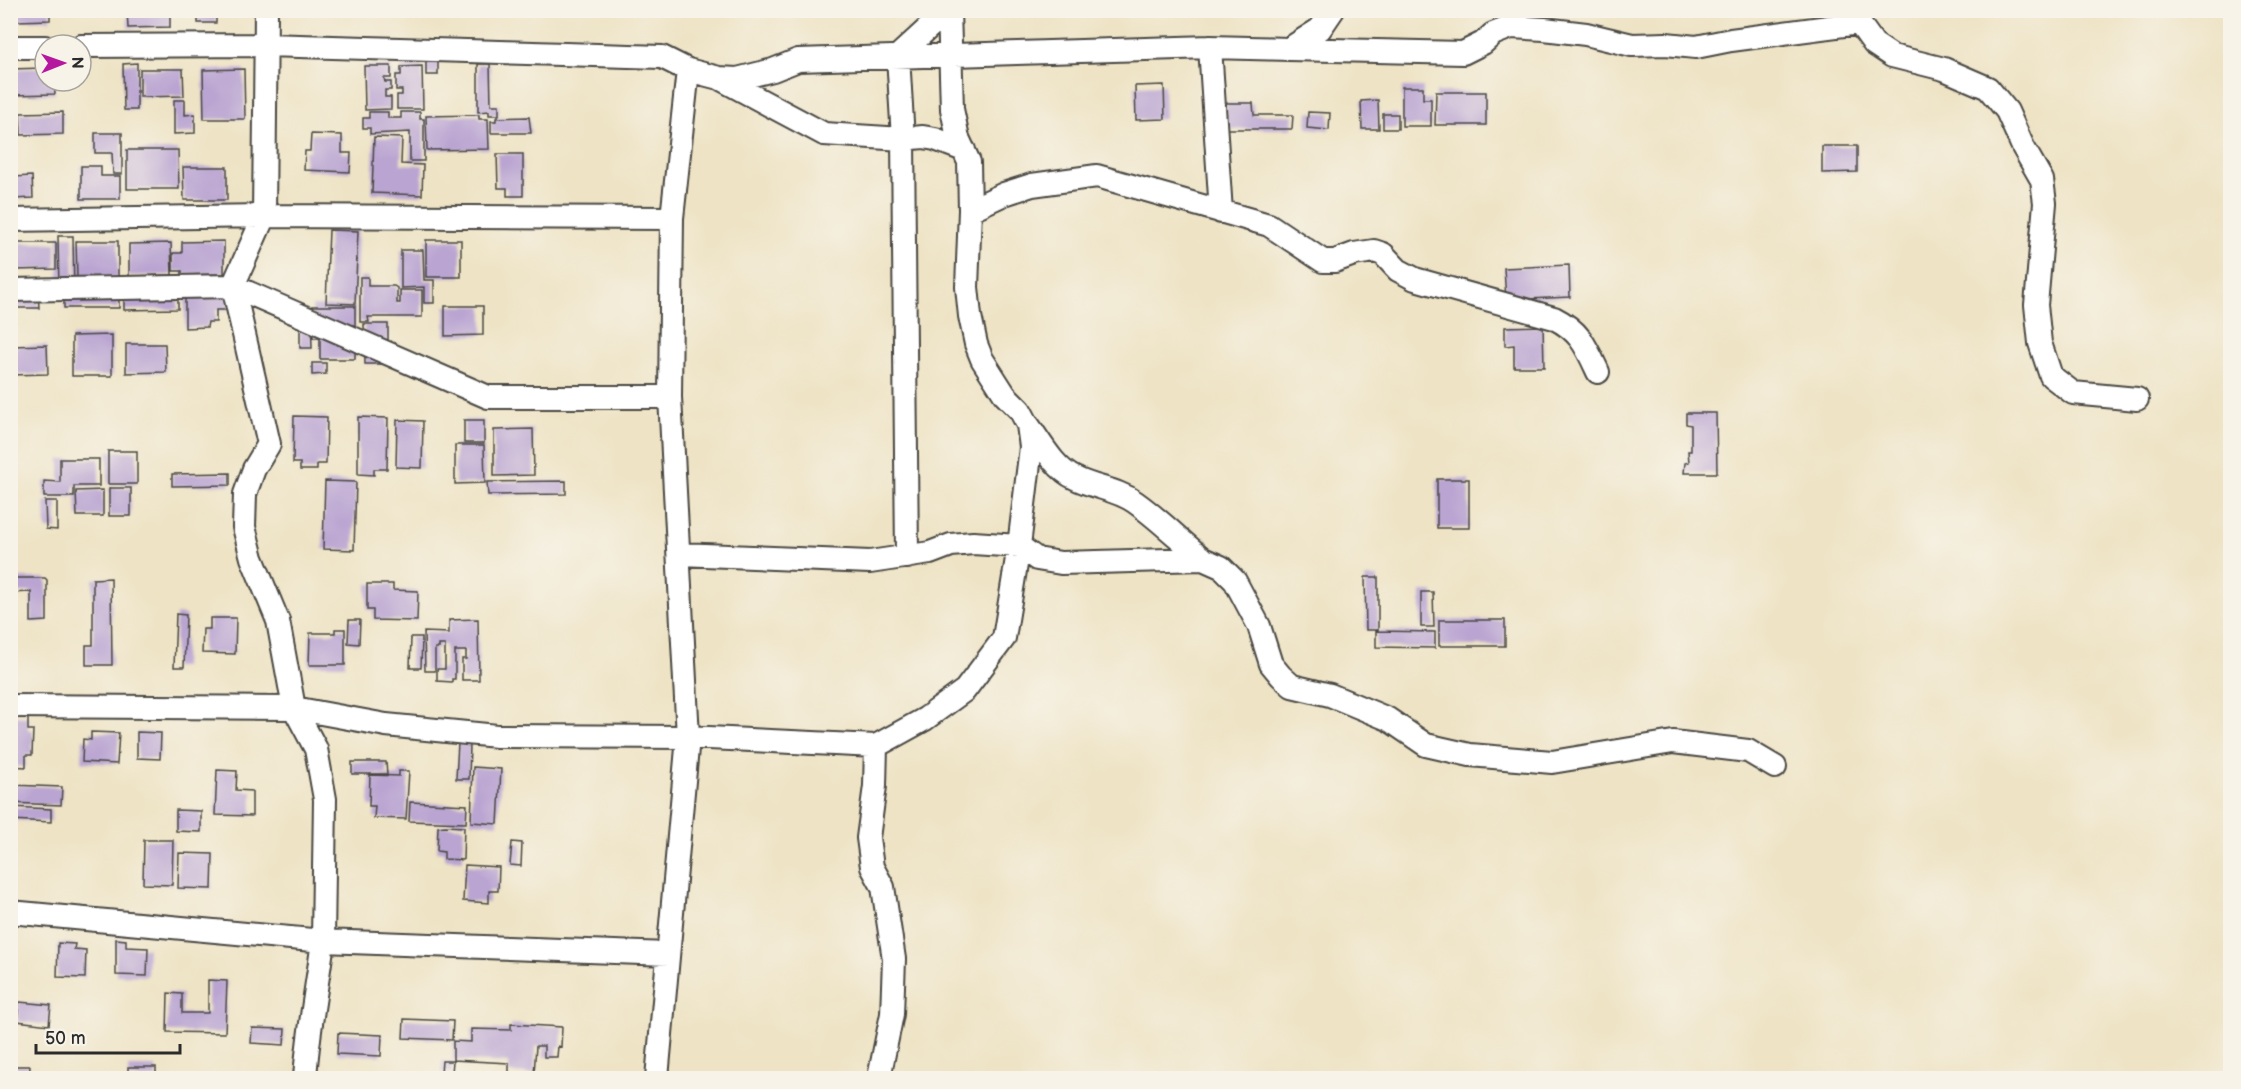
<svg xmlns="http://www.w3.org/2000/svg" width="2241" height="1089" viewBox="0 0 2241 1089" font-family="'Balsamiq Sans',sans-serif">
<rect width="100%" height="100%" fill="#f7f3e8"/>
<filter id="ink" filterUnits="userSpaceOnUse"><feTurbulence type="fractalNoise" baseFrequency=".0167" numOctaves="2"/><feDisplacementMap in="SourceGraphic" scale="12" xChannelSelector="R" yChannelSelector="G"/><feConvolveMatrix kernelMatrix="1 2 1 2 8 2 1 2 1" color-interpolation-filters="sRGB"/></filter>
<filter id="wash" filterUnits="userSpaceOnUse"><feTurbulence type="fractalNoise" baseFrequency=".008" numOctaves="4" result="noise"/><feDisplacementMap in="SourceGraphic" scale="24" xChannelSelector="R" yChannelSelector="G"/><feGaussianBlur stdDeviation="1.35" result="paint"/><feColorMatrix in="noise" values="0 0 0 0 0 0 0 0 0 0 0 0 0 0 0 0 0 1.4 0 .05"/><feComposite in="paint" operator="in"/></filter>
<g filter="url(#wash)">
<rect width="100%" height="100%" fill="#eee3c5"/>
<g id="blocks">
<path fill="#baa4d2" d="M17,10H50V20L17,21Z
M127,10H170V27L128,28Z
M198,10H216V23H198Z
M438,61V75H426V62Z
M137,63V110H124L123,64Z
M478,64H490L491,105H499V115H489V111L478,112Z
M364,66H391V78H384L385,82H391V90H385V97H391V109L365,110Z
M422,66L423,109H397V95H402V90H396V75H401V67Z
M45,68V81H54L55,94L10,95V69Z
M140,69H183L184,96L140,97Z
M244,69L245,119H204L203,70Z
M1164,85L1165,119L1136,120L1135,86Z
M1402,87H1423V99H1431V126H1402Z
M1436,92H1486V125H1435Z
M174,100H185V115L195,114V133L174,134Z
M1378,100L1379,129H1362L1361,101Z
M1226,103H1253L1254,115H1293L1292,129H1226Z
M63,112V134L21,135L20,113Z
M369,112H388V118H401V112H420V119H424V161H410V132L370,134V128H363V118H369Z
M1308,112L1330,113L1329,130L1307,128Z
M1383,114H1398V129H1383Z
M479,115V119H488L489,149L427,150L426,116Z
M529,117L531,133H491V121H496V118Z
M95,133H122V174H113L112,153H95Z
M311,134L342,135V153H351L350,172L304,170L305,151H310Z
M374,137L402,138L401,164L423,165L422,195L372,193Z
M1822,146H1857V172L1822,173Z
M127,150H178L179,189H127Z
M497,154H523V196H507V188H498Z
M81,166H101V176H120V199H81Z
M183,167H227V200H184Z
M32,176L33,198L13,199V177Z
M329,230L358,231L355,304L326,303Z
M58,236H73L74,290H59Z
M426,240H461V277H426Z
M76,241H118V277H77Z
M224,241V274L182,275V271H173V253H182V242Z
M13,243H56V269L14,270Z
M171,243L172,275L129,276V244Z
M401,250H423L424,280H434V303H424V287L401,288Z
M1569,265L1570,297L1506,300L1504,268Z
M360,277H368V286H394L397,288V303H400V290H422V317H368L369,322H360Z
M10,291H38L39,308H10Z
M64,292H119V308H64Z
M185,295H228L229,310H216V322H208L207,327L185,328Z
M124,298H178V309L124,310Z
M312,306H355V359H320V338H313Z
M445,306H483V335L445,336Z
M300,320H311L312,348H300Z
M364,324H388V364H365Z
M1543,326L1544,367H1514V345L1505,346V327Z
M112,335V376H72V336Z
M126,344H165L166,372L126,373Z
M47,345L48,374L10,375V346Z
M312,363H326V374L312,375Z
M1686,413H1716L1717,473H1684L1685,463L1689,462L1688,451H1691V425L1686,424Z
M294,416L327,417L326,464H317V470H300V463H293Z
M358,417L388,418L387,469H374V475L358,474Z
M397,420L423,421L422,468L396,467Z
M464,420H484V443H464Z
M533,429L534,475L494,476V430Z
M455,445H484L485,483L455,484Z
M108,451H137V484H108Z
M60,459H99V486H74V497H44V481L60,482Z
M230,473V485L172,486V474Z
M1437,479H1469V528H1437Z
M325,481L356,482L354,550L323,549Z
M566,481V494L488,495L487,482Z
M109,488H131V516H109Z
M103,490V516H77L76,491Z
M45,501H57V530L46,529Z
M1365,577H1378V630H1366Z
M10,578H45L47,580V621L31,622V592L10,593Z
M111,578L112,665H86V645H93V579Z
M367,584H393V590L418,591L417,621L373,620V610H367Z
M1421,592H1433L1434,627H1421Z
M176,614L186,615L184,667H174Z
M210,618H236L235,654L202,653L203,629H210Z
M478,619L479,680H462V659H466V651H455V679H452V682L437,681V669H445V645H439V648H435V671H425L424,632L449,633V620Z
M349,620H360L359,644L348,643Z
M1439,620H1505V646H1439Z
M335,629H345V665H309L310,633H335Z
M1376,631L1435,632V648L1376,647Z
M411,637H422L421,668H410Z
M10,716L28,717V730H33L32,755H26V767L10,766Z
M91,732L119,733L117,764L82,762L83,739L91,740Z
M137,732L161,733L160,759L137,758Z
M458,743L470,744L469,779H456Z
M352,762H386L387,774H352Z
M473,767L501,769L498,824L471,822Z
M217,770L237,771L236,790L252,791V816L215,815Z
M399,771H409L406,819L374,818L375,806H369L370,775L399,776Z
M10,785L62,787L61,805L10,803Z
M410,802L467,805L466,823L409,821Z
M10,807L51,809V822L10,820Z
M176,810L201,811V832L176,831Z
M445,826L464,827L463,860L444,859V852L437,851L438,827Z
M144,840H173L172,885L143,884Z
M512,842L522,843L521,866L510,865Z
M179,853L213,854L212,889L178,888Z
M465,865L499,867L498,891H489V903L463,901Z
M116,939L126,940V947L148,948L147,976L116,975Z
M58,943L75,944L74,949L86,950L85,978L57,977Z
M208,980L227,981L225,1033L167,1032L168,993L182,994V1013H208Z
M19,1002L51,1005L49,1025L17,1021Z
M404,1019L453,1021L452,1040L403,1038Z
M511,1024L562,1027L561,1047L558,1046L557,1057H544V1046H536L534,1074L509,1073V1063L453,1060V1041L471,1042V1029L511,1030Z
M252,1028L285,1029L284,1045L251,1043Z
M338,1033L382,1035L381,1056L337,1054Z
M442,1061H453L452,1073H441Z
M10,1066H30L29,1078H10Z
M128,1067H156V1078H128Z"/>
</g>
</g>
<g filter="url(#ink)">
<use href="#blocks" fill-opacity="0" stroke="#484742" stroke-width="1.5"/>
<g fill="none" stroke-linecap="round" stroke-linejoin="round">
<g stroke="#484742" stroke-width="26">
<path id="minor" d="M949,10L952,109L958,138L969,162L970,210L967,287L970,316L976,344L982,359L1005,395L1020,410L1028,425L1031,447L1019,546L1004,638L965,690L925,719L876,746L688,737L670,397L672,218L688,70L719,78L737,79L773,70L798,60L1210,47L1289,49L1320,29L1333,10
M1851,12L1874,44L1892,56L1944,69L1988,88L2007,111L2023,147L2042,180L2045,203L2036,305L2040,343L2051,376L2073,393L2137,399
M81,46L266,45L662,57L688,70
M10,47H45
M1210,47L1221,212
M1289,49L1463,53L1483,43L1493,34L1511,27L1544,29L1586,34L1632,45L1666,44L1696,47L1731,40L1859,23
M721,79L824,134L903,139L923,137L935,139L964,150
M970,210L1004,194L1032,185L1097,176L1269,225L1323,261H1335L1354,254L1374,251L1383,254L1398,270L1415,279L1554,318C1580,331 1586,346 1598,372
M10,220L264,216L672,218
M10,290L233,286L488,397H670
M1029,426C1041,443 1055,469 1075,478C1094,488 1117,489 1135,502C1159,519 1180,540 1203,559
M680,554L870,562L930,553L951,545L973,543L1019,546L1037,559L1061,563L1203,559L1221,567L1235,581L1259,626L1271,664L1281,676L1292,686L1330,695L1388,719L1426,745L1470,755L1552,762L1673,742L1748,751L1775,767
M907,557L903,139L898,56L948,10
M10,706L294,708L386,725L497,736L688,737L657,1078
M876,746L875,786L868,838L872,867L883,887L894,959L892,1014L879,1078
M10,912L323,941L325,799L316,749L294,708L278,621L252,558L244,527L245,494L254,469L269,444L233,286L264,216L266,10
M305,1078C308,1032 317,987 323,941L668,954"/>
</g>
<use href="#minor" stroke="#fff" stroke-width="22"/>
</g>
</g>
<rect width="2241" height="1089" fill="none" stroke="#f7f3e8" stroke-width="36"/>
<g transform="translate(63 63) rotate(89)"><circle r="28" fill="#f7f3e8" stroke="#a5a39c" stroke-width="1.5"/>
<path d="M0-4.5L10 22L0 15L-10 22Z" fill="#b5179e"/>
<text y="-9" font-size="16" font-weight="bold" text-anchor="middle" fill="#2b2b2b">N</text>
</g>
<path d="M36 1044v9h144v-9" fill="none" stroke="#2b2b2b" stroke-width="3"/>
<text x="45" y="1044" font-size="18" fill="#2b2b2b" stroke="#f7f3e8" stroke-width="4.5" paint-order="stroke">50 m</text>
</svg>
